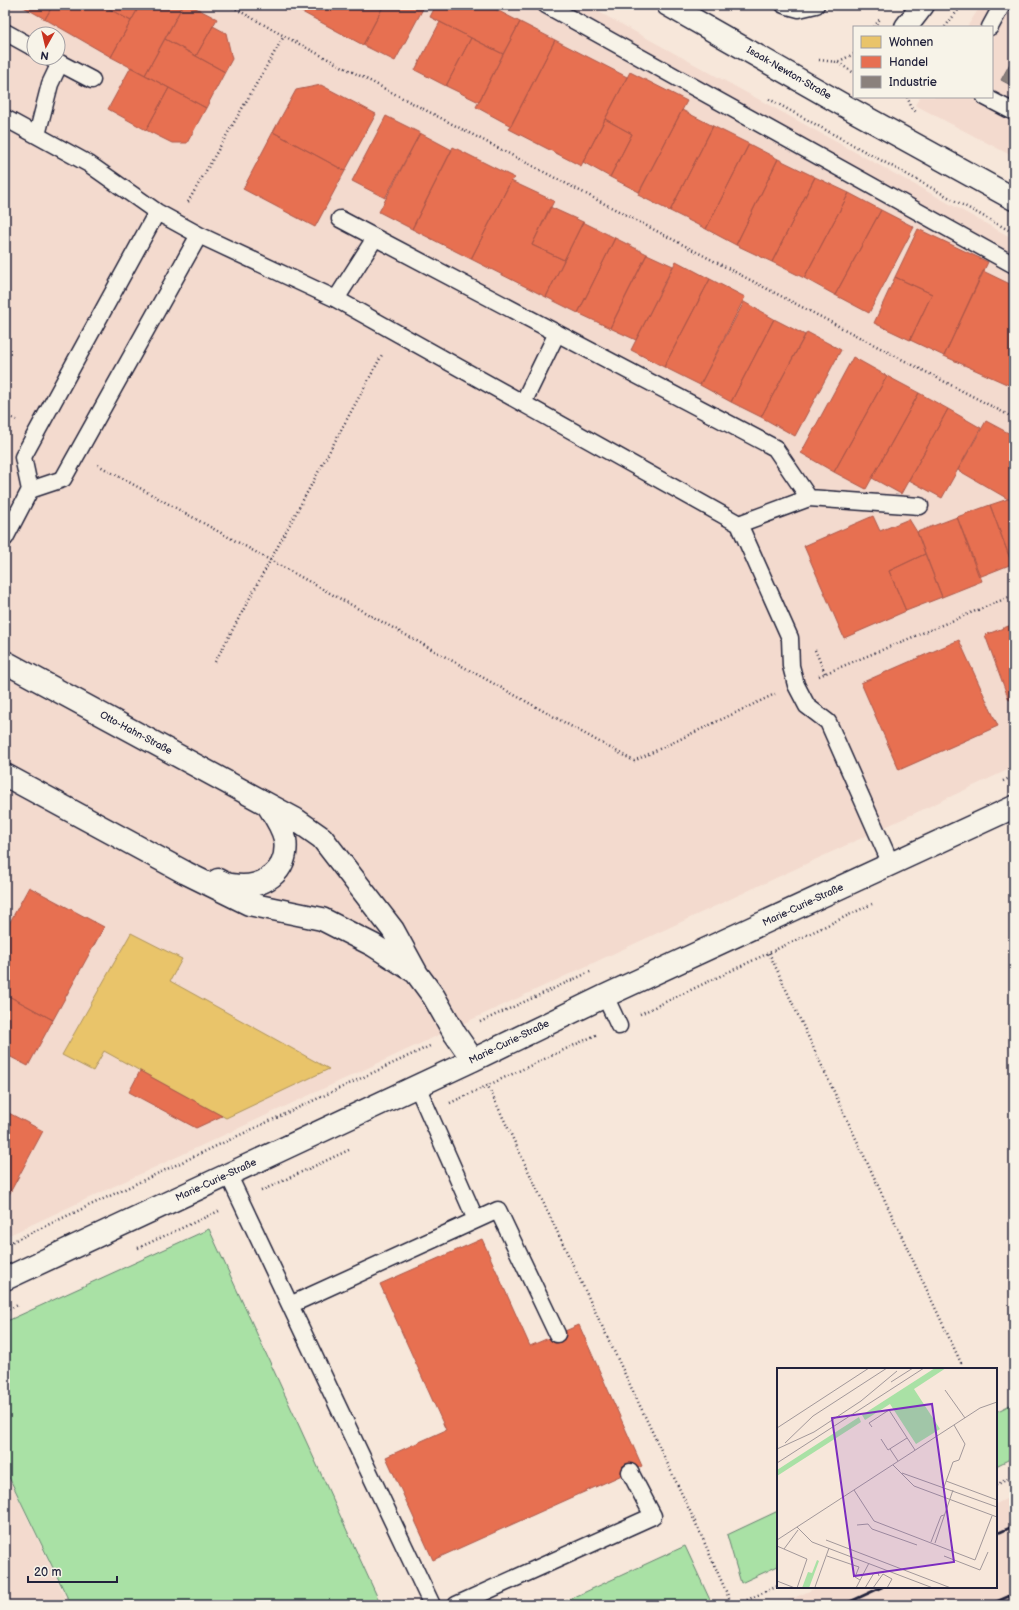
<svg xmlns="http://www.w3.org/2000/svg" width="1019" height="1610" viewBox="0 0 1019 1610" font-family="'Balsamiq Sans',sans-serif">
<rect width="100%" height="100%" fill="#f7e7da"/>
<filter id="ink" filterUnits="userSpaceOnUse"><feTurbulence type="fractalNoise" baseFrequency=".025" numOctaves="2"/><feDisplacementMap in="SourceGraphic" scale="8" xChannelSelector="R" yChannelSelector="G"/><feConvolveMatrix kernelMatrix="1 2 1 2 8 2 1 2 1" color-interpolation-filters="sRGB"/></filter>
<g filter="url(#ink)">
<path fill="#f3dace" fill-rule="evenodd" d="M5,5H586L1014,239V767L5,1237ZM34,34H58V58H34Z
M981,5H1014V157L915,105L920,97H992V27H967Z
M5,1471L69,1605H5Z
M1014,1495V1605H779L818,1587H996V1504Z"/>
<path fill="#a9e1a5" stroke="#668270" d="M209,1229L381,1605H71L5,1469V1322Z
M1014,1403V1457L996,1466V1412Z
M778,1511V1566L741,1583L727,1535Z
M685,1546L710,1600L699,1605H557Z"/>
<path fill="#e9c46a" stroke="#ad935c" d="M131,933L182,959L170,981L329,1069L226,1118L104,1051L93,1071L62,1055Z"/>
<path fill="#e76f51" stroke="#ac584a" d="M20,5H53L45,19Z
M53,5H102L131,21L111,57L45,19Z
M102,5H140L131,21Z
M140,5H183L145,75L111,57Z
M183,5H190L217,19L196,56L165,39Z
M289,5H384L363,45Z
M384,5H425L395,61L363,45Z
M436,5H487L520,22L503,54L430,17Z
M440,22L471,38L446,86L415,70Z
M520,22L555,40L511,126L476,107Z
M213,26L226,33L232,59L225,72L196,56Z
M471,38L503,54L479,102L446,86Z
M165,39L225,72L206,108L145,75Z
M555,40L627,77L581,166L509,129Z
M131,67L169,88L146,130L108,109Z
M630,72L687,101L639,192L610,177L632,134L605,119Z
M321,85L376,114L345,171L273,132L296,90Z
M169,88L206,108L187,143H172L146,130Z
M682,110L713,126L670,211L638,195Z
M386,116L420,133L385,198L352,181Z
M605,119L632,134L610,177L583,162Z
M713,126L749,144L706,229L670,211Z
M273,132L345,171L315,227L243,189Z
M420,133L452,150L412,229L379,212Z
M749,144L778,159L736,245L706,229Z
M453,147L515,178L511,181L471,259L412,229Z
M778,159L815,177L772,262L736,245Z
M815,177L849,193L804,278L772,262Z
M511,181L554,201L532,245L564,260L546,297L471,259Z
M849,193L881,210L835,295L804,278Z
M550,207L583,222L564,260L532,245Z
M881,210L914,227L869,313L835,295Z
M583,222L615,238L578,313L546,297Z
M918,229L988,262L944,356L910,340L932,294L895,277Z
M615,238L647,254L610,328L578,313Z
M647,254L673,266L636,340L610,328Z
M676,261L710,279L664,367L631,350Z
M983,271L1014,286V379L1011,386L944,356Z
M895,277L932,294L910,340L874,323Z
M710,279L745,297L700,385L664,367Z
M744,302L774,319L731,402L700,385Z
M774,319L805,335L761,417L731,402Z
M807,332L841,350L795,436L761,417Z
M853,357L887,376L834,472L801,453Z
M887,376L919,393L866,489L834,472Z
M919,393L948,409L901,494L872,478Z
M948,409L981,428L942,498L909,480Z
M986,421L1014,436V499H1008L958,470Z
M1008,499H1014V563L1012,564L990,505Z
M990,505L1012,564L979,577L957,517Z
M873,516L880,531L909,519L917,532L925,554L889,571L906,611L844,638L804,546Z
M957,517L982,581L942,597L917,532Z
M925,554L942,597L906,611L889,571Z
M1014,624V698L1009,700L985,635Z
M959,640L998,726L899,770L861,683Z
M29,887L104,927L53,1020L5,994V931Z
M5,994L53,1020L28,1066L5,1054Z
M140,1071L222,1116L196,1128L129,1092Z
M5,1111L43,1131L5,1202Z
M482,1239L530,1346L579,1325L642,1466L433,1560L386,1457L446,1430L380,1284Z"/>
<path fill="#8a817c" stroke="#6b6468" d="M1014,56V87L1001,80Z"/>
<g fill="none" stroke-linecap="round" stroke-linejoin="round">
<g stroke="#22223b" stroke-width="19">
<path id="service" d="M546,5L1014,265
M784,5L799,9L816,5
M990,27L1002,5
M5,32L34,48
M52,59L92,80
M985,97L1014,112
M5,118L89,164L157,212L199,235L336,299L739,524L790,638L791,666L796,685L807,706L828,722L891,864
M37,135L50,84L60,63
M340,219L775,448L809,498L920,506
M336,299L375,238
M523,403L557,333
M30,490L63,479L199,235
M739,524L809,498
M5,538L30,490L23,457L157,212
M605,996L619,1026
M417,1086L476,1220
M228,1174L432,1605
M290,1305L498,1210L557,1334
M456,1605L653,1516L630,1472"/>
</g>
<g stroke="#22223b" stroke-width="25">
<path id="minor" d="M668,5L845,106L1014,199
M906,27L923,5
M5,662L267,804L295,819L322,838L393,930L417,974L434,997L455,1034L473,1060
M5,775L186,873L249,904L322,919L373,945L415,972
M218,880C222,882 227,885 232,885C262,890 290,872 285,839C282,826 274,815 267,804
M5,1279L473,1060L605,996L1014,807"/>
</g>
<path stroke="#22223b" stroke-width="2.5" stroke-dasharray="1 3" stroke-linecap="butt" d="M229,5L284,36L1014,418
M874,27L880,19
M945,27L962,5
M854,54L837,62L854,73
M819,60L837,62
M907,97L912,108L917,113
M769,99L1014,233
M188,202L284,36
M5,414L16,420
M98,465L634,761L775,694
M815,650L825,673
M215,662L383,353
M819,676L1014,595
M1003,781L1014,776
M769,953L962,1365
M640,1014L872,904
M480,1022L592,971
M487,1084L698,1528L732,1605
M450,1103L598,1034
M261,1191L351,1149
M5,1245L432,1045
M138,1248L219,1211
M5,1311L18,1305
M996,1485L1014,1476
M736,1605L778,1586"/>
<use href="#service" stroke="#f7f3e8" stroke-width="16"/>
<use href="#minor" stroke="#f7f3e8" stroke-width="22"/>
<path stroke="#22223b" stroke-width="3" d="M996,1534L1014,1526
M843,1605L882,1587
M989,1605L1014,1594"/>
</g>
</g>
<g text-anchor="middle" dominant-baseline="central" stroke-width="4" stroke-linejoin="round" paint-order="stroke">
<g font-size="10" fill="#22223b" stroke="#f7f3e8">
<text transform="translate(789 73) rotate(30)">Isaak-Newton-Straße</text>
<text transform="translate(136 733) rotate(28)">Otto-Hahn-Straße</text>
<text transform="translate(803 905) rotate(-25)">Marie-Curie-Straße</text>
<text transform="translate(509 1042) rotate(-26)">Marie-Curie-Straße</text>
<text transform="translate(216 1180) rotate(-25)">Marie-Curie-Straße</text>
</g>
</g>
<g transform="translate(777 1368)">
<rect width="220" height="220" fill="#f7e7da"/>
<path d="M158,0H169L137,21L163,61L139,76L113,36L88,52L85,47ZM82,49L84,54L0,108V102ZM40,192L42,193L32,220H25L31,204L35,205Z" fill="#a9e1a5"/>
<path fill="none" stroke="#a2989a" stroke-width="1" d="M114,14L136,0M168,22L188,50M95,59L92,55L112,42L138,82M0,60L92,0M104,71L111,82L130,70M8,75L36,48L110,0M0,81L37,64L84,33L120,3M113,81L121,93M0,95L147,0M116,97L137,118L220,149M125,105L220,139M169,113L220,132M167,119L176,94L182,92L188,76L177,57M77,122L97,153L198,192L215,148M80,157L91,156L95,161L140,177M20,159L35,174L156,220M0,172L203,40L220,34M49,172L174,220M154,174L164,148L167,147M158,175L176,122M0,178L30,191L20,220M7,181L21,162M50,188L82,199L78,209L83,212M167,188L203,202L211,184M0,213L18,220M41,220L38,219L52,180M79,220L92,195M88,220L97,205H101L102,208M96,220L106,206L115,211L110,220"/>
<path fill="#7b2cbf" fill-opacity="0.15" stroke="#7b2cbf" stroke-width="2" d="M155,36L177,194L77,208L55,50Z"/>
<rect width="220" height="220" fill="none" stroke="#22223b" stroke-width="2"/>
</g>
<rect width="1019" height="1610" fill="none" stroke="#f7f3e8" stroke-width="20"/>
<rect x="10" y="10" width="999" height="1590" fill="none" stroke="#22223b" stroke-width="1.5" filter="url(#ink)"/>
<rect x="853" y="26" width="140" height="72" fill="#f7f3e8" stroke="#a29fa3"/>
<rect x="861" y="36" width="20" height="12" fill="#e9c46a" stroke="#a29fa3"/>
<text x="889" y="46" font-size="12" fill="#22223b">Wohnen</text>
<rect x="861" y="56" width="20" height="12" fill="#e76f51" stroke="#a29fa3"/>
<text x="889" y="66" font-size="12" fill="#22223b">Handel</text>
<rect x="861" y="76" width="20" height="12" fill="#8a817c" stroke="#a29fa3"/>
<text x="889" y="86" font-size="12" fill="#22223b">Industrie</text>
<g transform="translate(46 46) rotate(188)"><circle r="19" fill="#f7f3e8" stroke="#a29fa3"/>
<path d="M0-3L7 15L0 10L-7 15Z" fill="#c8321e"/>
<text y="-6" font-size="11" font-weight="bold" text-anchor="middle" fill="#22223b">N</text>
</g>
<path d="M28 1576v6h89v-6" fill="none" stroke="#22223b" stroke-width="2"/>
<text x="34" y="1576" font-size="12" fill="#22223b" stroke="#f7f3e8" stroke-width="3" paint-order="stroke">20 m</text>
</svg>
